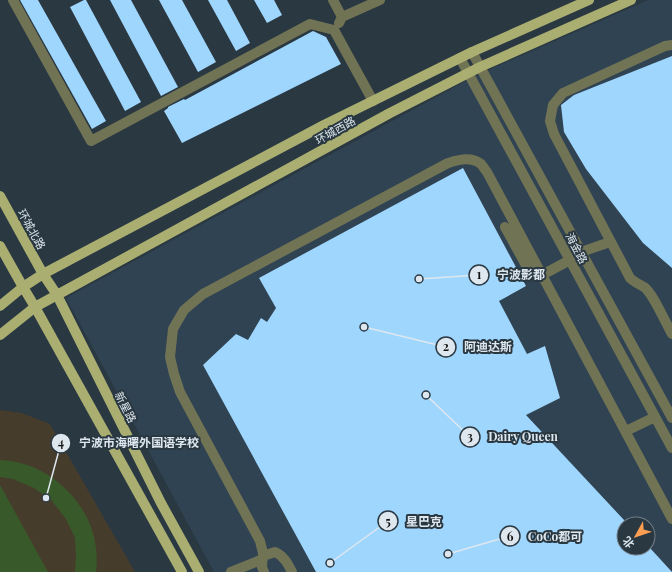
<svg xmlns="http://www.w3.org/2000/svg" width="672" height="572" viewBox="0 0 672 572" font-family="'Playfair Display','Noto Sans SC',serif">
<rect width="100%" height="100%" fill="#2a3842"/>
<path fill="#304352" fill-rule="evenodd" d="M648,0H672V572H214L66,298L475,76ZM624,524H648V548H624Z"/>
<path fill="#463c2c" d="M0,410L22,413L50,424L135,572H0Z"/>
<path fill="#385a2a" d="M0,460C40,461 77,490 91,527C96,541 98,557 96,572H75L76,556L75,538L66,519L52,501L34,488L13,479L0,477Z
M0,485L48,572H0Z"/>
<path fill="#9fd6fe" d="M20,0H38L106,121L92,129Z
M84,0H86L141,102L125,111L70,7Z
M110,0H131L178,87L161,96Z
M159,0H182L216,62L198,72Z
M208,0H227L250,43L236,51Z
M254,0H274L282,15L267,23Z
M313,31L326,37L341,64L182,143L164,111L168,108V107L184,99L185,100Z
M672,56V268L643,243L586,169L564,132L561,105L574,95Z
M463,168L526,286L499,301L527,354L545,346L560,398L526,415L624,520V548H650L672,572H316L203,365L236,334L248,340L261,318L267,322L276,308L259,278Z"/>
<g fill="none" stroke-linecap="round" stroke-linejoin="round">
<path stroke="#717355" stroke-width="10" d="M13,0L91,141L310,24L334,30L373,101
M333,0L342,17L339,23
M342,17L380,0
M672,45L665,46L563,93L553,105L550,121L554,134L630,278C634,282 639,284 644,287C653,293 666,324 672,334
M472,52L672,418
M460,58L672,448
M505,227L528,269L531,271L538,268
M581,252L610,242
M542,275L570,260
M626,431L655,417
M263,556L275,552C284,556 288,564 292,572
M231,572L263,559
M264,572L262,567L263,553L260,541L180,392L174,374L170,357L173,329L184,310L203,294L448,163C458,160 471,156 481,164C483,166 485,170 487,172L672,519"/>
<path stroke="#aaae70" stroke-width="10" d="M0,196L43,274L57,295L161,503L199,572
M0,246L23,287L35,307L182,572
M0,306L23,287L43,274L324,125L472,52L589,0
M0,335L35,307L57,295L390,113L480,67L631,0"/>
</g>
<g text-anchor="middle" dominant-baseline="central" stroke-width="4" stroke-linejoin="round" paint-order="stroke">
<g font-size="11" fill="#dee7ee" stroke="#2a3842">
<text transform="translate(335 130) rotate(-29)">环城西路</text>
<text transform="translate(32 229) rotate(61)">环城北路</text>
<text transform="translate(577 248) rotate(62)">海金路</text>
<text transform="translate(126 407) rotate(63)">新星路</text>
</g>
</g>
<path fill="none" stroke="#dee7ee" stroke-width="1.5" d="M419 279L479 275M364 327L446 347M426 395L470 437M46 498L61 443M330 563L388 521M448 554L510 536"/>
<g fill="#dee7ee" stroke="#2a3842" stroke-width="1.5">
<circle cx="419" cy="279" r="4"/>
<circle cx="364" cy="327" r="4"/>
<circle cx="426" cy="395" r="4"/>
<circle cx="46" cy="498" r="4"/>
<circle cx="330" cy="563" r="4"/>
<circle cx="448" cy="554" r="4"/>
<circle cx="479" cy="275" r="10"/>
<circle cx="446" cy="347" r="10"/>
<circle cx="470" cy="437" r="10"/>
<circle cx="61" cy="443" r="10"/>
<circle cx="388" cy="521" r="10"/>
<circle cx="510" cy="536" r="10"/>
</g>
<g font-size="12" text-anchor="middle" font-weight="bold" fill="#111">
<text x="479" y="279">1</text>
<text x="446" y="351">2</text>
<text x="470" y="441">3</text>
<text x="61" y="447">4</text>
<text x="388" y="526">5</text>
<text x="510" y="541">6</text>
</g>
<g font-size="12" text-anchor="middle" font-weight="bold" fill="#dee7ee" stroke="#2a3842" stroke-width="4" stroke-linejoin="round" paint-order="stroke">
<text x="521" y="279">宁波影都</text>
<text x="488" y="351">阿迪达斯</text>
<text x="523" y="441">Dairy Queen</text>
<text x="139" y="447">宁波市海曙外国语学校</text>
<text x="424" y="526">星巴克</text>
<text x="555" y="541">CoCo都可</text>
</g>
<g transform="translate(636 536) rotate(230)"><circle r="19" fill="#2a3842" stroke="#727e87"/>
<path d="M0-3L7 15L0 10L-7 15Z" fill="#fc9e52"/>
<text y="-6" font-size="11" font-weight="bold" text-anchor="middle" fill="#dee7ee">北</text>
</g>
</svg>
